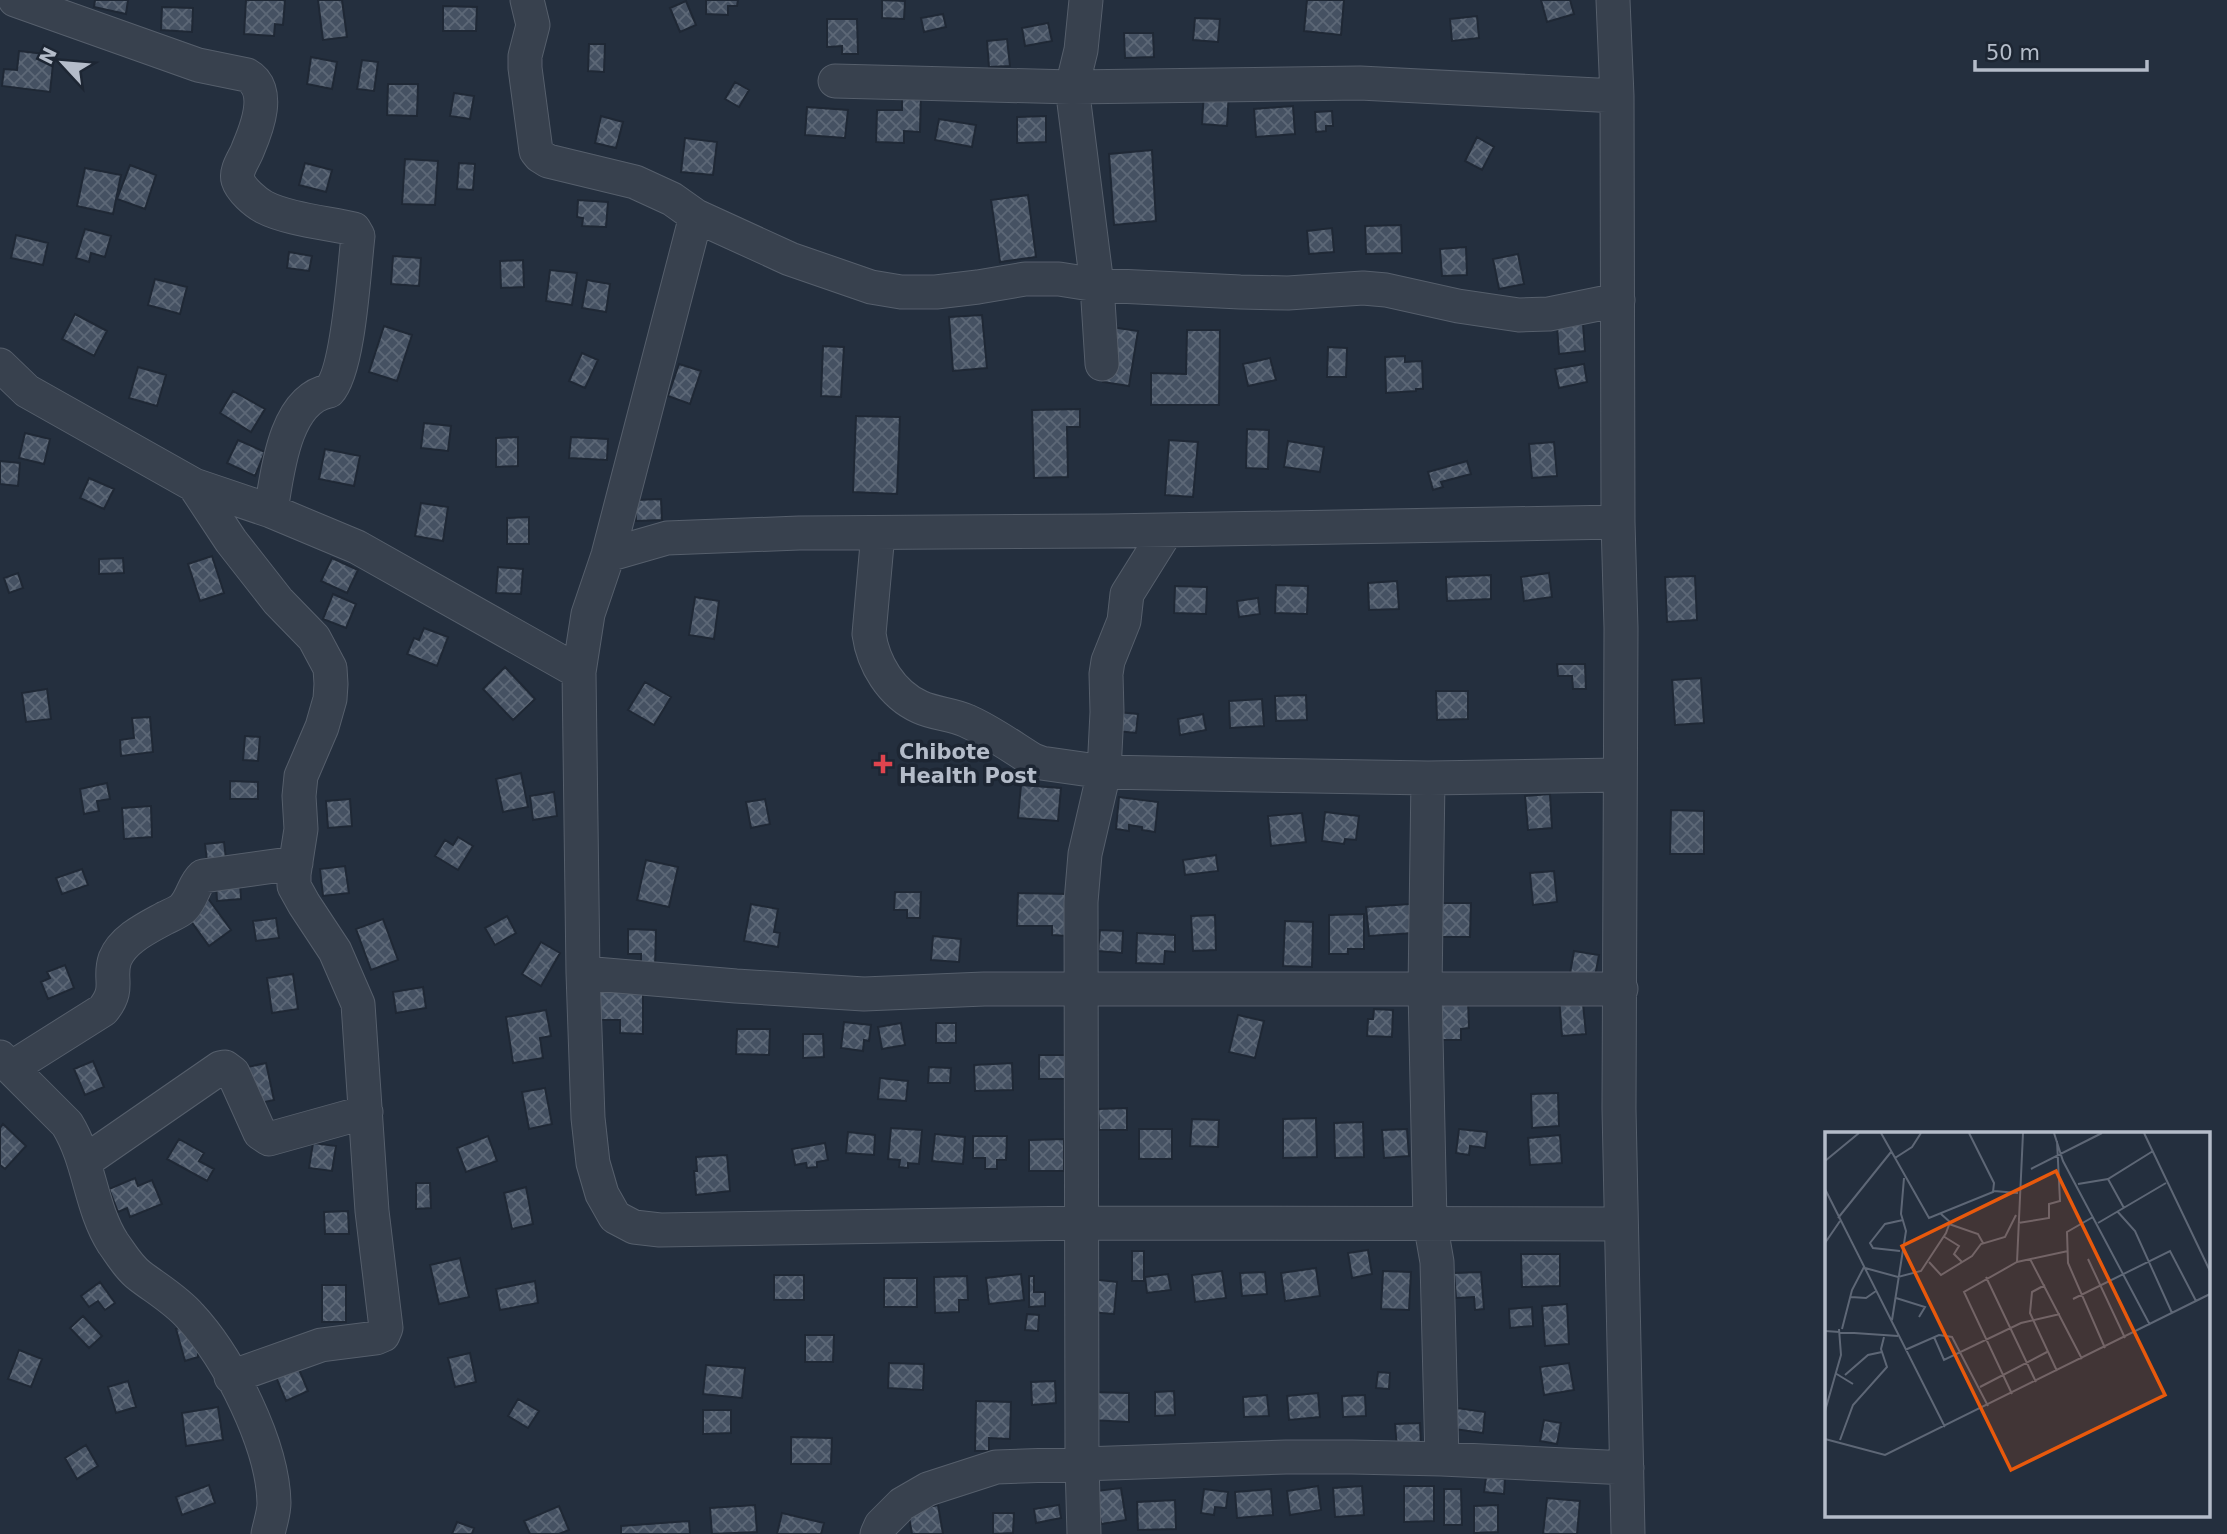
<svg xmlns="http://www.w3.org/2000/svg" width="2227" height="1534" viewBox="0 0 2227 1534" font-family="'DejaVu Sans',sans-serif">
<defs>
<pattern id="building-cross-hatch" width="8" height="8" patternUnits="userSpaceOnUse" patternTransform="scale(1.75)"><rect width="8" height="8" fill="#455162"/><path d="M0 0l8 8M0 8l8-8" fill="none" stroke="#5d6877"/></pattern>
</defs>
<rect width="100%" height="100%" fill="#242f3e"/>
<path fill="url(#building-cross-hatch)" stroke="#1f2835" stroke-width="2" d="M95,0H128L126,14L94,7Z
M246,0H285L283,25L275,24L274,36L244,34Z
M318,0H342L347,37L323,40Z
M706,0H738L737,6H728V15L706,14Z
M882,0L905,1L904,19L882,18Z
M1307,0H1344L1341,35L1304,31Z
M1541,0H1570L1574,14L1547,22Z
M686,1L696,25L680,32L670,8Z
M443,6L477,7L476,31H443Z
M162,7L193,8L192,32L161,30Z
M943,14L946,27L924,32L921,18Z
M1477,16L1479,38L1452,41L1450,19Z
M1195,18L1220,19L1218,42L1193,40Z
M827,19H857L858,54H842V46L827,47Z
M1048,23L1052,41L1025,46L1022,28Z
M1124,33H1153L1154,57L1125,58Z
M1007,39L1010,66L989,67L987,41Z
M589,44H605L604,72L588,71Z
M19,51L54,55L50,92L2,86L4,69L17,70Z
M311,57L337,62L332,89L307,84Z
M362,60L378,62L374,91L357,89Z
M735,82L749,90L739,107L725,99Z
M388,84H418L417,116L387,115Z
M1204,91L1229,92L1227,126L1202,124Z
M454,93L474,96L470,119L450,116Z
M902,93H921L920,132L904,131V143L876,142L877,110H902Z
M1293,106L1295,134L1256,137L1254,109Z
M807,107L848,110L845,138L805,135Z
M1332,111L1333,126H1326V131L1316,132L1315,112Z
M601,116L623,122L616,148L595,143Z
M1046,116V142L1017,143V117Z
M939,119L976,125L972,147L935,140Z
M1477,137L1494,147L1482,170L1465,161Z
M685,138L717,142L713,175L681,172Z
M1152,150L1156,221L1114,225L1109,154Z
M405,159L438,161L435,205L402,204Z
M305,163L332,170L326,192L299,185Z
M459,163L475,164L473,190L457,189Z
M130,165L156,175L145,209L117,199Z
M85,168L121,175L113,214L77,206Z
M1028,195L1036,257L1000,262L991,200Z
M578,200L608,202L606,227L582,226L583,218L577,217Z
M1401,225L1402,253L1366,254L1365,226Z
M1332,228L1334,252L1309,254L1307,231Z
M85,229L111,236L105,257L91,253L89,262L76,258Z
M16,235L48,243L43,265L11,258Z
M1466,247L1467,275L1442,276L1440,249Z
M289,252L312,256L309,271L287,268Z
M1518,254L1524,284L1499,289L1493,259Z
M393,256L421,258L419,286L391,284Z
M523,260L524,287L501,288L500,261Z
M550,270L577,273L572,305L546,301Z
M155,279L187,287L180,314L148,305Z
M587,280L610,284L606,312L582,308Z
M75,314L107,331L94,356L62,339Z
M982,315L987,368L953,371L949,317Z
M1583,324L1585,351L1559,354L1557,326Z
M384,326L412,335L397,381L369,372Z
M1111,327L1138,331L1129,386L1103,382Z
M1187,330H1220L1219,405H1151V373L1186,374Z
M823,346L844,347L841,397L821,396Z
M1328,347L1347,348L1346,377H1327Z
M582,353L598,360L585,388L569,381Z
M1405,356V362L1422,361L1423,389H1416V391L1386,393L1385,357Z
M1270,358L1276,380L1248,386L1243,364Z
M679,364L701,371L690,404L668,396Z
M1584,364L1587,382L1559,388L1555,369Z
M138,367L166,375L157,406L129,398Z
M233,391L265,409L251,432L220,413Z
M1080,409V427H1067L1068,477L1034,478L1032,410Z
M856,416L900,417L897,494L853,492Z
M424,423L451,426L448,451L421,448Z
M1247,429L1269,430L1268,469L1246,468Z
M25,433L50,439L44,464L19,458Z
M518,437V466L496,467V438Z
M571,437L608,439L607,460L569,458Z
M238,440L265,452L255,476L227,463Z
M1169,440L1198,442L1193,497L1165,495Z
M1288,441L1324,447L1320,472L1284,467Z
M1554,442L1557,476L1532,478L1529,444Z
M325,449L360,456L354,486L319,479Z
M0,461L20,463L18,486L0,484Z
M1467,461L1471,474L1441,482L1443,487L1433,490L1428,472Z
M89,478L114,489L104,509L80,498Z
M661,499L662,520L636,521L635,500Z
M421,503L448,507L443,541L415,536Z
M529,517V544H507V518Z
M212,556L224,593L200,601L188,564Z
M123,558L124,573L99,574V559Z
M332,558L358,570L347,593L321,581Z
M498,567L523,569L521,594L496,593Z
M18,573L23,588L9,593L4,578Z
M1549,573L1552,597L1524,601L1521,577Z
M1491,575V599L1447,601L1446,577Z
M1695,576L1697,620L1667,622L1665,577Z
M1397,581L1399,609L1369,610L1368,583Z
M1276,585L1308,586L1307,614L1275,613Z
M1175,586L1207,587L1206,614L1174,613Z
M333,594L356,604L346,628L323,619Z
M695,597L719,601L714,639L689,635Z
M1258,598L1260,614L1239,617L1237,601Z
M424,628L448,637L437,666L407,654L414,638L419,640Z
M1557,664H1585L1586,689H1573L1572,676H1558Z
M505,667L535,699L513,720L483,689Z
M1701,678L1704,723L1675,725L1672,680Z
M645,682L671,697L654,725L628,710Z
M47,689L51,719L26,722L22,693Z
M1436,691H1468V719L1437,720Z
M1306,695L1307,720L1276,721L1275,696Z
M1262,699L1264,726L1230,728L1229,701Z
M1118,712L1138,714L1136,733L1117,731Z
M1203,714L1206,730L1180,735L1178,719Z
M150,717L153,752L121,756L120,740L134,738L132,718Z
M245,736L260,737L258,761L243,760Z
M521,773L528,807L503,812L496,779Z
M230,781L258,782V799H230Z
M107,783L110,799L97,801L99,811L84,814L80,789Z
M1021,785L1061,788L1058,821L1018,818Z
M554,792L557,816L533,820L530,796Z
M1550,794L1552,828L1528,830L1525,796Z
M1119,797L1158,802L1155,832L1142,830V827L1129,825V831L1116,829Z
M350,799L352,826L328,828L326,801Z
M765,799L770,824L751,828L746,802Z
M151,806L152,837L124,839L122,808Z
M1671,810L1704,811V854H1670Z
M1325,812L1359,816L1356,840L1345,839L1344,844L1322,841Z
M1302,813L1306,842L1271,846L1268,816Z
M458,837L473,846L458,870L435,856L445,840L453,845Z
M224,842L226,859L207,861L205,844Z
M1216,855L1218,871L1185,875L1183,860Z
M646,860L678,867L669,907L637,900Z
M345,866L349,893L323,896L320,869Z
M82,869L88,885L62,894L56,878Z
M1554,871L1557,902L1533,905L1530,873Z
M240,882L241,899L217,901L216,883Z
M895,892H921L920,918H907V910H894Z
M1018,893L1068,894L1067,936L1052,935V926H1017Z
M207,897L231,930L209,946L185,913Z
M1440,903H1471L1470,937H1439Z
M751,904L778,909L774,932L780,933L778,947L744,941Z
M1410,904L1413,933L1369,936L1366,907Z
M1364,914V949H1348V954H1329V915Z
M1215,915L1216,950L1193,951L1191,916Z
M507,916L516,933L495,945L485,928Z
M276,918L279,938L256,941L253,921Z
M383,919L398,960L371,970L356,929Z
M1285,921L1313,922L1312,967L1283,966Z
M628,929L656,930L655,968H641V954H628Z
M1100,930L1123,931L1122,953L1098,951Z
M1137,933L1175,935V952L1165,951L1164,964L1136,963Z
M933,936L961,939L959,962L931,960Z
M541,942L560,953L541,986L522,974Z
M1574,951L1599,955L1594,982L1569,979Z
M65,965L74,988L48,999L41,982L50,978L47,972Z
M293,974L298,1009L272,1013L267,978Z
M593,983L643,984V1034L620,1033V1020H593Z
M423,987L426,1008L396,1013L393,992Z
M1582,994L1586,1034L1562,1036L1559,997Z
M1468,1000L1469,1028L1461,1029V1040H1442L1435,1001Z
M1374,1009L1393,1010L1392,1037L1367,1036L1368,1019H1373Z
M546,1010L551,1036L540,1038L543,1058L513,1063L506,1017Z
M1238,1015L1264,1021L1255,1058L1229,1052Z
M844,1022L871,1025L869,1041L864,1040L863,1051L841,1048Z
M901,1023L905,1045L882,1049L878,1027Z
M936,1023H956V1043H936Z
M737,1029H770L769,1055L736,1054Z
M803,1034H823L824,1057L803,1058Z
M1039,1055H1071L1070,1079H1039Z
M93,1061L104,1087L85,1095L74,1069Z
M266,1063L274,1100L251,1105L243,1068Z
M1012,1063L1013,1090L975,1091L974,1065Z
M929,1067L951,1068L950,1083H928Z
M880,1078L908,1081L906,1101L878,1099Z
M545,1088L552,1124L529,1129L522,1092Z
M1558,1093L1559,1126L1532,1128L1531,1094Z
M1127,1108V1130H1099L1098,1109Z
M1316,1118L1317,1157L1283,1158V1119Z
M1192,1119L1219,1120L1218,1147L1190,1146Z
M1363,1122L1364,1157L1335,1158L1334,1123Z
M3,1124L26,1146L5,1169L0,1165V1128Z
M891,1128L922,1130L919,1164L908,1163V1168L899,1167L900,1160L888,1159Z
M1139,1129H1172V1159H1139Z
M1407,1129L1409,1156L1384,1158L1382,1130Z
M1459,1129L1487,1132L1485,1148L1470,1146L1469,1155L1456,1153Z
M848,1132L875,1135L874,1155L846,1153Z
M935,1134L965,1137L963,1164L932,1161Z
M1560,1135L1562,1163L1530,1165L1528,1138Z
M488,1136L497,1161L466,1172L457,1148Z
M973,1136H1007L1006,1160H997V1169H985V1158H973Z
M179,1139L204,1153L199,1161L214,1169L207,1181L167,1159Z
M1064,1139V1171H1029V1140Z
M313,1143L336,1146L332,1171L309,1168Z
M825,1143L828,1160L817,1162V1167L807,1168L806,1163L795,1165L792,1149Z
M727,1155L730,1191L696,1195L694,1171H697L696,1157Z
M135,1178L138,1186L152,1180L162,1204L130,1217L127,1208L118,1212L109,1189Z
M416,1183H430L431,1208L416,1209Z
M526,1187L533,1224L512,1229L504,1193Z
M348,1211L349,1234H325L324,1212Z
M1368,1250L1372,1274L1352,1278L1348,1253Z
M1132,1251H1144V1281H1132Z
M1521,1254H1560V1286L1522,1287Z
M460,1258L469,1297L439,1304L430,1265Z
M1316,1268L1320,1296L1285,1301L1281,1273Z
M1222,1271L1226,1298L1195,1302L1192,1275Z
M1383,1271L1411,1272L1409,1310L1381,1309Z
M1265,1272L1267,1294L1242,1296L1240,1273Z
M1481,1272L1484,1309L1475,1310L1474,1297L1456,1298L1454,1273Z
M1021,1274L1024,1300L989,1304L986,1278Z
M1168,1274L1171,1290L1147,1293L1145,1277Z
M774,1275H804V1300H774Z
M967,1276L968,1300H959V1312L935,1313L934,1277Z
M1029,1276H1034V1292H1045V1306L1029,1307Z
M884,1278H917V1307H884Z
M1091,1279L1117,1282L1114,1314L1088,1312Z
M535,1281L538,1303L500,1310L496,1289Z
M100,1282L115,1303L105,1310L98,1301L89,1307L81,1296Z
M322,1285H346V1322H322Z
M1567,1304L1569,1344L1545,1346L1542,1306Z
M1532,1307L1533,1326L1510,1328L1509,1309Z
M1027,1314L1039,1315L1038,1331L1025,1330Z
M83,1316L102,1336L89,1348L70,1328Z
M207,1320L215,1348L198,1354V1357L185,1361L176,1329Z
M805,1335H834L833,1362H805Z
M19,1350L42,1359L31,1387L8,1379Z
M470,1353L476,1382L455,1387L448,1358Z
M889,1363L924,1364L923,1390L888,1388Z
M1569,1363L1574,1390L1544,1395L1540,1367Z
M706,1365L745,1368L742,1398L703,1394Z
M298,1367L308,1391L286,1401L276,1377Z
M1378,1372L1390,1373L1389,1389L1376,1388Z
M128,1381L136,1407L116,1413L108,1387Z
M1055,1381L1056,1403L1032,1405L1031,1382Z
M1174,1391L1175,1415L1155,1416V1392Z
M1091,1392L1129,1393V1422L1090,1420Z
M1318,1393L1320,1417L1289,1420L1287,1396Z
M1267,1395L1269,1416L1244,1417L1243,1397Z
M1365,1395L1366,1416L1343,1417L1342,1396Z
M518,1399L539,1411L528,1428L508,1416Z
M976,1401L1011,1402L1010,1439L989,1438V1451H975Z
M218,1407L223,1440L186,1446L182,1413Z
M1457,1408L1485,1412L1483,1433L1454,1429Z
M703,1410H731V1433L703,1434Z
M1544,1420L1561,1423L1557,1444L1540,1441Z
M1420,1423L1421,1447L1397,1448L1395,1424Z
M791,1437L832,1438L831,1464H791Z
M86,1445L98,1466L77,1479L65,1458Z
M1486,1477L1505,1479L1504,1494L1484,1492Z
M209,1485L215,1503L182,1515L176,1497Z
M1318,1486L1321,1510L1290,1515L1287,1491Z
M1362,1486L1364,1515L1335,1517L1333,1488Z
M1404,1486H1434V1521L1404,1522Z
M1121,1488L1126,1520L1101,1524L1096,1491Z
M1204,1489L1228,1492L1226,1508L1215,1507L1214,1515L1201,1513Z
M1271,1489L1273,1515L1237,1518L1235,1492Z
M1444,1489H1461L1462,1525H1444Z
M1547,1498L1580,1501L1577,1534H1543Z
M1175,1500L1176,1529L1138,1530L1137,1502Z
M755,1505L757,1532L712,1534L710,1508Z
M938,1505L943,1534H912L908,1511Z
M1059,1505L1061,1518L1036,1523L1034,1509Z
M1498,1505V1532L1474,1533V1506Z
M559,1506L569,1530L559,1534H530L524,1521Z
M782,1513L824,1523L821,1534H777Z
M993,1513H1014L1013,1533L993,1534Z
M689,1521L690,1534H621V1526Z
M457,1522L474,1528L472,1534H452Z"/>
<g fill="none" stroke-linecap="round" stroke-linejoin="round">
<g stroke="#565f6c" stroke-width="35">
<path id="minor" d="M15,0L198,65L247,75C272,89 257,128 248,149C245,158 235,170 238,180C241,190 255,202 264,207C287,219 328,223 354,229L358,236C354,269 349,370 329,391C284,399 277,475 271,511
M527,0L533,25L525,56V68L536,151L540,156L548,161L635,182L672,199L696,216L790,259L871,287L901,292H936L978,287L1025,279H1059L1097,285L1240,292L1288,293L1363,288L1386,290L1458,306L1519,315L1549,314L1618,300
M1086,0L1081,50L1072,87L1097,285L1102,364
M1613,0L1617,96L1618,522L1621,628L1619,1109L1628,1534
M835,81L1072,87L1360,83L1617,96
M696,216L608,555L588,614L579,672L583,973L588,1118L593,1163L602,1194L615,1217L634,1227L660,1230L1083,1223L1620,1224
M0,365L27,391L194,485L271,511L357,547L579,672
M194,485L231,541L278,601L314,638L330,668L331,684L330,699L322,727L301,776L299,796L301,829L294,874V886L304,904L335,951L358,1004L372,1211L386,1328L383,1335L376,1338L321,1345L231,1377
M878,533L869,634C873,663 891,694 920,707C935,714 952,714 967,721C990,731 1012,747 1033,760L1041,763L1104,772L1255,775L1428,778L1619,775
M608,555L667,538L799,533L1108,531L1618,522
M1428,778L1425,989L1430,1222L1437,1262L1442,1459
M583,973L736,986L864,994L984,989H1621
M0,1057L67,1124C90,1161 90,1207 113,1243C121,1254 129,1268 140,1276C157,1289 176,1300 190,1316C229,1358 273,1445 274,1503C274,1513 270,1524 268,1534
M11,1068L103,1010C121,988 108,979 115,959C123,939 147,928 165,918C171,915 179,912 183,908C193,898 193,885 203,876L296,863
M84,1162L220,1068L225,1067L233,1073L260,1133L269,1139L366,1112
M877,1534L881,1525L902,1504L928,1489L996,1467L1286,1457H1352L1442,1459L1627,1468
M1084,1534L1082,1464L1081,902L1085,854L1104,772L1107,712L1106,674L1108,661L1124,621L1127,594L1167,530"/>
</g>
<use href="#minor" stroke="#38414e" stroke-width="33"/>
</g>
<path fill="#e0444e" stroke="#1d2633" stroke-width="2.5" d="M879.5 753.5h7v7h7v7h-7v7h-7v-7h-7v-7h7z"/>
<g text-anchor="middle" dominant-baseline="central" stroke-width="7" stroke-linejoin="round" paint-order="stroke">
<g font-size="21" font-weight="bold" fill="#b4bcc9" stroke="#1d2633" text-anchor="start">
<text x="899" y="752">Chibote<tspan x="899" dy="24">Health Post</tspan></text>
</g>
</g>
<g transform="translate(1825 1132)">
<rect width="385" height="385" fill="#242f3e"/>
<path fill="none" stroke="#5e6776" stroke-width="2" d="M56,1L104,86L168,60L169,51L144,1M229,1L238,29L325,193M319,1L385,139M70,26L87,15L96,1M0,29L34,1M206,37L277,1M283,47L299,76M253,52L283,47L328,19M0,57L120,295M169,59L193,61M292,79L310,99L347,181M268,85L242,100L243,131L280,216M13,86L66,20M193,91L224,86V72L235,69L232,9M273,91L341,51M124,92L153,102L158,111M118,104L134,114L129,122L137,130M0,111L15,89M75,119L48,116L45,111L60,92L78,88M205,127L257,227M263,127L300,206M104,130L116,143L147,124L156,112L180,105L191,83M192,130L198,1M40,136L73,145L96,139L121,101L125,90L116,82M161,145L211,250M220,153L207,160L205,181L232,239M26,165L41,166L51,159M71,166L100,175L94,185M248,167L345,119L371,169M67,188L81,99L76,82L79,46M17,197L27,158L39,135M0,199L73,204M109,205L119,228L196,191L235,182M80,218L114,203L127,205L163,274M10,241L28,252M20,243L43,223L57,220M155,255L222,220M187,262L139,160L192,130L243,119M0,279L16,223L14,197M0,307L60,323L385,162M15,308L28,273L62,235L56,217L59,205"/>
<path fill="#e8590c" fill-opacity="0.15" stroke="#e8590c" stroke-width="3.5" d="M231,39L340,263L186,338L77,114Z"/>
<rect width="385" height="385" fill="none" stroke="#b4bcc9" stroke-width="3.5"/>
</g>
<g transform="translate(63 63) rotate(296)" stroke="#1d2633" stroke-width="5" paint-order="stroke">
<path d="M0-5L12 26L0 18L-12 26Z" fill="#b4bcc9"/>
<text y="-10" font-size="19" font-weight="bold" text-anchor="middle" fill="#b4bcc9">N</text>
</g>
<path d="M1975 60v10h172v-10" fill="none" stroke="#b4bcc9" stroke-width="3.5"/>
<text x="1986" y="60" font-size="21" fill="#b4bcc9" stroke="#1d2633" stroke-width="5" paint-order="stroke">50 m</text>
</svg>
